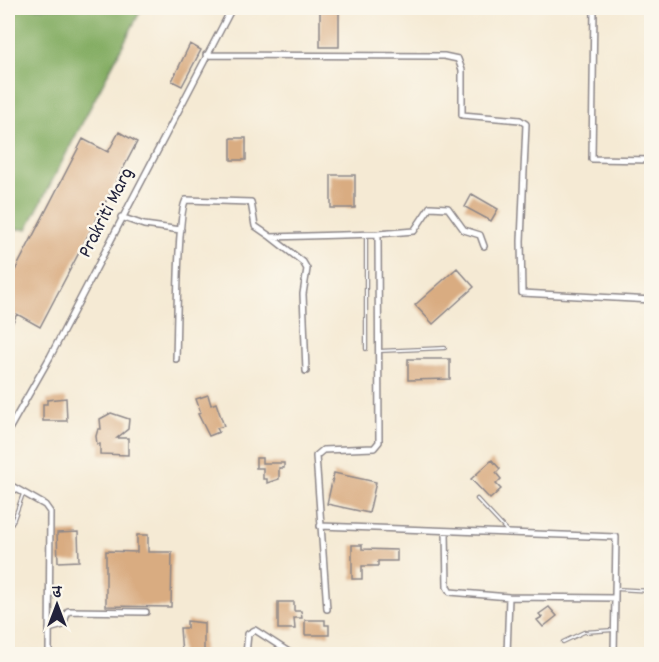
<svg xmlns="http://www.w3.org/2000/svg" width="659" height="662" viewBox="0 0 659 662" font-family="Dekko,'Playpen Sans Deva',sans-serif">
<rect width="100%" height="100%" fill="#fbf7ec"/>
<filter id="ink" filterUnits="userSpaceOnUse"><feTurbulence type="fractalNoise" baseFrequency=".0167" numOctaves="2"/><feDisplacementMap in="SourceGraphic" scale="12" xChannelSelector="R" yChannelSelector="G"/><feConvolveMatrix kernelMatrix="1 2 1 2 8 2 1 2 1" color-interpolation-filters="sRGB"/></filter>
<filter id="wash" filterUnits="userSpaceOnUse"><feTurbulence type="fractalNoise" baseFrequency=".008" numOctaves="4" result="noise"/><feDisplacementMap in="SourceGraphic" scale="24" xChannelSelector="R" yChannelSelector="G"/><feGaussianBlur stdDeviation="1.35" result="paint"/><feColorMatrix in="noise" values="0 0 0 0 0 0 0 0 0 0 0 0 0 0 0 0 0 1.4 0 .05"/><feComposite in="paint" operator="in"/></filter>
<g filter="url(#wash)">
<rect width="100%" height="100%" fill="#f5ead4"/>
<path fill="#84ad64" stroke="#536850" stroke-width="1.5" d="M8,8H142L27,229H8Z"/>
<g id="blocks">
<path fill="#d9ac81" d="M320,8H339V47H320Z
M190,44L201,50L182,86L172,81Z
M119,132L137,142L40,327L17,314L8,332V284L83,139L108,152Z
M231,138H246V160H231Z
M331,175H355V208H331Z
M472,194L498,209L491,221L465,207Z
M457,268L474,287L433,324L415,305Z
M408,359H450V379L408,380Z
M208,395L211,405L216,403L224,426L217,428L219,432L209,436L198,414L201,413L196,399Z
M66,398L67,421H43V404H47V400Z
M111,413L129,419L128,429L117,438H128V455L100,454V444H97L96,436L98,429H101L100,419Z
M256,458H262V463H284V468H279V479L267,483V479H263V468H256Z
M492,460L500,469L496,473L501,479L496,484L501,489L490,499L471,479Z
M334,473L376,482L369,513L327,504Z
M78,532L79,561L58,562L57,533Z
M137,535H148V552H172L171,607L106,606V551L137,552Z
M352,545H362V549L397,550V561H378V566H362V579H352Z
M278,602H294V611H301L302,618H294L295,629H278Z
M549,607L557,616L543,627L537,620L542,617L539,614Z
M305,620H325V625H329V635H305Z
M187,621L204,623V654H182L180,628H187Z"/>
</g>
</g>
<g filter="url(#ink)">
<use href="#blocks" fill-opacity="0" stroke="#8c8688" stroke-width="1.5"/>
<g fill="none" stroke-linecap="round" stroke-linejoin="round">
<g stroke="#8c8688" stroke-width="4.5">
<path id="service" d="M366,235V349
M379,351L445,348
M477,499L507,531
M8,529L14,519L23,494
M616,589L652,591
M563,642L584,632L614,630"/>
</g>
<g stroke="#8c8688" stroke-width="8">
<path id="minor" d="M594,8L592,159L652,160
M206,55L444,56L458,59L462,70V115L520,120L526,124L521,241L522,293L652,300
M121,217L144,225L181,230
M271,237L303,262L307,269L303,294L306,371
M176,359C177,336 177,210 186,200L251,202L255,226L271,237L378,234L414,231L430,207L448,208L464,230L480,235L484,246
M8,431L50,357L232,8
M8,484L45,505L50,512L49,654
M320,526L616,537L614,654
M446,531L447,587L450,592L509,597L615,598
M327,609L316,456L323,450L374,448L379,442L378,234
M49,629L63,625L68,611L146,612
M246,654L248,634L255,630L292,654
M507,654L509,597"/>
</g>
<use href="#service" stroke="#fff" stroke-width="2"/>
<use href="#minor" stroke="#fff" stroke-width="5"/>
</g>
</g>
<g text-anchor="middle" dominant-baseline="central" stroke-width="5" stroke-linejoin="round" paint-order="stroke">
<g font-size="20" fill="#22223b" stroke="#fbf7ec">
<text transform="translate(107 213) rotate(-63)">Prakriti Marg</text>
</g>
</g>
<rect width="659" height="662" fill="none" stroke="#fbf7ec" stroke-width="30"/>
<g transform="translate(57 605)" stroke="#fbf7ec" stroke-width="4.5" paint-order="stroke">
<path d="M0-4.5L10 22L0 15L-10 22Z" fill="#22223b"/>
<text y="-9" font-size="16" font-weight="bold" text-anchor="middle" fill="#22223b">उ</text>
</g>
</svg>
